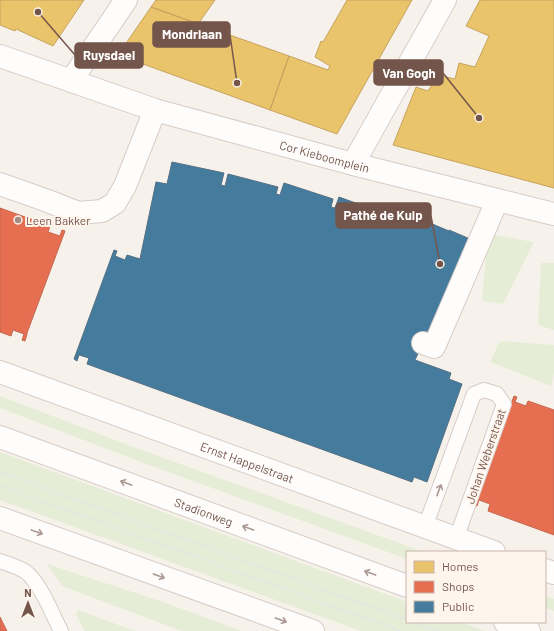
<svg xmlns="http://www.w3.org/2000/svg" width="554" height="631" viewBox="0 0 554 631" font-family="Barlow,sans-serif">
<rect width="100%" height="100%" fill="#f7f1eb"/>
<path fill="#e6edd6" d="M488,234L534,242L503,304L482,301Z
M541,263H554V330L538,325Z
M500,341L554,345V373L551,386L490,362Z
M0,396L136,448L424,552H407V559L141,462L0,408Z
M0,452L407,602V622H460L485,631H361L0,500Z
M47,564L163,602L242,631H182L62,586Z
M545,596L554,599V611L545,608Z
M78,610L135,631H85L76,615Z"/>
<path fill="#e9c46a" stroke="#c6a361" d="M0,0H84L53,46L16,29L15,31L0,25Z
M156,0H215L198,24L151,7Z
M347,0H412L337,134L270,110L289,56L328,70L330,66L315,57L321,41L323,42Z
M480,0H554V188L393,145L416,87L428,91L438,75L455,79L459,63L475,67L489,36L466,26Z
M151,7L289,56L270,110L118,55Z"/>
<path fill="#e76f51" stroke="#c4674f" d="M0,208L50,226L48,232L60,236L62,230L65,231L27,333V334L25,341L22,340L24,334L13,330L11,336L0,332Z
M514,396L517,397L515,402L526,406L528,401L554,410V535L488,511L490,504L479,500L477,506L474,505Z
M0,617L7,631H0Z"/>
<path fill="#457b9d" stroke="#537084" d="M172,162L224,173L221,185L225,186L228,174L278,187L276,194L280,195L284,183L333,199L331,207L335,208L339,197L389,215L392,207L449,231V230L470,239L415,360L451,373L449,379L462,384L427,482L414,477L412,482L87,364L89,358L79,355L77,361L74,359L114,250L117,251L115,256L125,260L127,255L140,259L156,182L167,184Z"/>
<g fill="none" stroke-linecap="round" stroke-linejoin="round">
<g stroke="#d6ccc8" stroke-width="16">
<path id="lane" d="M425,527L474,394L484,390L497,394L504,404L456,539
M0,561C8,564 19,567 26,572C41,584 52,614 61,631"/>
</g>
<g stroke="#d6ccc8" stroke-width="24">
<g id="street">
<path id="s1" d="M0,56L155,110L353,164L554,214"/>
<path d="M71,81L126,0"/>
<path d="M353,164L445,0"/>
<path d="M0,184L48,201L78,213L102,211L115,203L125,186L155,110"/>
<path d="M423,343L434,347L493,210L496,200"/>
<path id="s2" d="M0,372L494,552"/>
<path d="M545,570L554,573"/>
</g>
</g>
<g stroke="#d6ccc8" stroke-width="24">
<g id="secondary">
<path id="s3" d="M0,437L407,586"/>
<path d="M0,518L313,631"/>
<path d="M505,622L529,631"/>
</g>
</g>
<use href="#lane" stroke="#fefdfc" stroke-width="14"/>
<use href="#street" stroke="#fefdfc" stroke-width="22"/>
<use href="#secondary" stroke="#fefdfc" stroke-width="22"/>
<path stroke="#e4e2e5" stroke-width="1" d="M0,472L407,620
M0,486L401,631
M413,622L437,631"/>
</g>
<defs><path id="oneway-shaft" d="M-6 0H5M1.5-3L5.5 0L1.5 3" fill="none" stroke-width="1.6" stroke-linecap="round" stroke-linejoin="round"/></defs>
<g stroke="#ab9892">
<use href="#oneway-shaft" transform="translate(126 483) rotate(-160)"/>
<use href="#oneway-shaft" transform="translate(439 490) rotate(-70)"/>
<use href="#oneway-shaft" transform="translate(248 528) rotate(-160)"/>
<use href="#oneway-shaft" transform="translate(37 532) rotate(20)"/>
<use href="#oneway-shaft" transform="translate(370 573) rotate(-160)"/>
<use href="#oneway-shaft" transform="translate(159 576) rotate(20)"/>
<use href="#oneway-shaft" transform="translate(281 620) rotate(20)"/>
</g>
<circle fill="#a28c83" stroke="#fef5ec" stroke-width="1.5" cx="18" cy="220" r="4"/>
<g text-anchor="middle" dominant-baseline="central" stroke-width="4" stroke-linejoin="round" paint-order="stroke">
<g font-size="12" fill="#74554b" stroke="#fef5ec">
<text stroke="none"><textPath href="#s1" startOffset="340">Cor Kieboomplein</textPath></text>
<text transform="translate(485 456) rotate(-71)">Johan Weberstraat</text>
<text stroke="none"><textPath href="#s2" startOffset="263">Ernst Happelstraat</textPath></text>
<text stroke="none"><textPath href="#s3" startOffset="217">Stadionweg</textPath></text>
</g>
<g font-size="12" fill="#74554b" stroke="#fef5ec" text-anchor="start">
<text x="26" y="220">Leen Bakker</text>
</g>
</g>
<path fill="none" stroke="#74554b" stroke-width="1.5" d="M237 83L230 35M38 12L75 55M479 118L443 73M440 264L431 216"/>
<g fill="#74554b" stroke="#fef5ec" stroke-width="1.5">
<circle cx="237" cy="83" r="4"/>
<circle cx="38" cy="12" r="4"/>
<circle cx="479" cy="118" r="4"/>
<circle cx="440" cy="264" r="4"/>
</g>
<g fill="#74554b" stroke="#74554b" stroke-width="1.5">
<rect x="153" y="22" width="77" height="25" rx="4"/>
<rect x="75" y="43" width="68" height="25" rx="4"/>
<rect x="374" y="60" width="69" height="25" rx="4"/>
<rect x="336" y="203" width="95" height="25" rx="4"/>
</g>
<g font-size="13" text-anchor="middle" font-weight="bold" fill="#fff">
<text x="192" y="39">Mondriaan</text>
<text x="109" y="60">Ruysdael</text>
<text x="409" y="78">Van Gogh</text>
<text x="383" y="220">Pathé de Kuip</text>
</g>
<rect x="406" y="551" width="140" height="72" fill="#fef5ec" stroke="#c7b5ac"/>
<rect x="414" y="561" width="20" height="12" fill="#e9c46a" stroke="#c7b5ac"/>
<text x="442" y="571" font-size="12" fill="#74554b">Homes</text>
<rect x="414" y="581" width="20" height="12" fill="#e76f51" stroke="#c7b5ac"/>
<text x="442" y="591" font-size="12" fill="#74554b">Shops</text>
<rect x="414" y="601" width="20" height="12" fill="#457b9d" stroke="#c7b5ac"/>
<text x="442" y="611" font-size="12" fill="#74554b">Public</text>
<g transform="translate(28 603)" stroke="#fef5ec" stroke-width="3" paint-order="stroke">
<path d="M0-3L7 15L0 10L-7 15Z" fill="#74554b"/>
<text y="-6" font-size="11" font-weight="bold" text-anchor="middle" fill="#74554b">N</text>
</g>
</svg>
